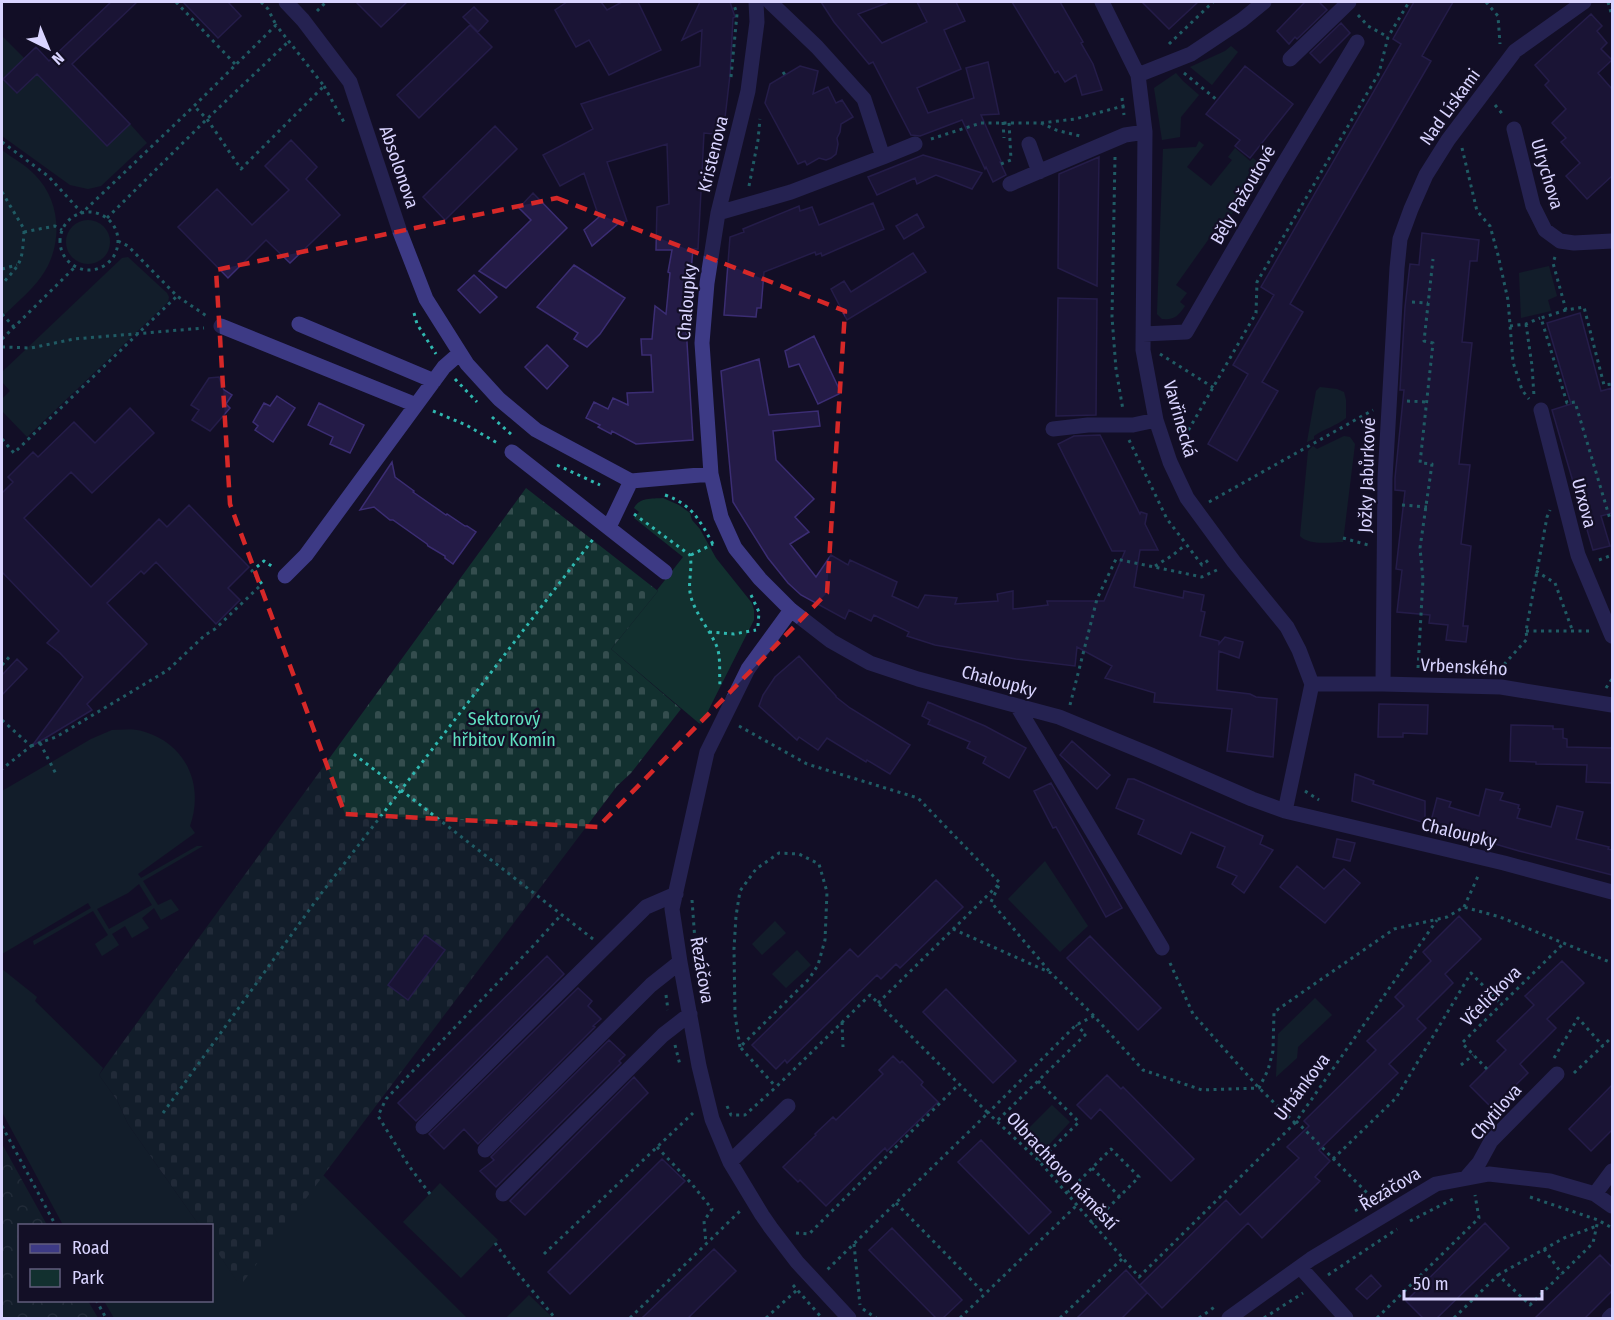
<svg xmlns="http://www.w3.org/2000/svg" width="1614" height="1320" viewBox="0 0 1614 1320" font-family="'Fira Sans Condensed',sans-serif">
<defs>
<pattern id="forest-crowns" width="20" height="18" patternUnits="userSpaceOnUse" patternTransform="scale(1.5)"><rect width="20" height="18" fill="#12302f"/><path d="M2 6a3 3 0 1 1 6 0M12 15a3 3 0 1 1 6 0" fill="none" stroke="#344d4e"/></pattern>
<pattern id="cemetery-stones" width="16" height="16" patternUnits="userSpaceOnUse" patternTransform="scale(1.5)"><rect width="16" height="16" fill="#12302f"/><path d="M2 7V4a2 2 0 0 1 4 0v3zM10 15v-3a2 2 0 0 1 4 0v3z" fill="#344d4e"/></pattern>
</defs>
<rect width="100%" height="100%" fill="#130f26"/>
<path fill="#12302f" fill-rule="evenodd" d="M2,36L24,58L3,79L16,93L37,74L107,146L130,124L147,143L101,186L88,189L70,185L2,136Z
M1231,46L1238,52L1212,85L1190,67L1225,51Z
M1176,73L1183,81L1199,95L1181,117L1180,137L1162,140L1154,88Z
M1199,141L1204,145L1187,167L1211,186L1232,160L1228,157L1235,148L1250,161L1253,158L1266,169L1258,177L1262,181L1208,240L1176,285L1187,293L1180,302L1185,306C1178,316 1175,320 1162,319L1157,314L1163,149L1196,147Z
M2,150C12,158 26,165 35,175C62,202 63,247 41,277C31,291 14,305 2,317Z
M66 242a22 22 0 1 1 44 0a22 22 0 1 1-44 0Z
M128,257L167,293L169,297L168,302L27,437L2,411V399L10,391L2,382V372L122,258Z
M1549,266L1557,296L1548,300L1551,311L1521,318L1519,273Z
M1320,387L1337,389L1344,392L1346,400V418C1336,426 1324,429 1314,436V439L1307,442L1316,391Z
M1344,436L1350,437L1355,444L1343,542C1330,542 1310,546 1300,536L1308,451L1313,446L1317,449Z
M663,498L679,505L690,513L692,520L700,529L716,558L752,603L754,610V620L701,725L611,649L658,591L657,590L683,557L634,518L639,512L634,508C640,497 651,499 663,498Z
M112,730C123,730 134,728 145,732C187,745 204,786 190,826L195,833L138,874L141,878L197,846H203L143,881L158,905L171,899L179,910L161,920L154,908L142,918L149,928L132,938L125,926L112,934L119,945L102,956L95,944L108,935L93,911L34,945L33,941L91,908L88,903L2,954V791L91,739ZM139,884L152,905L109,929L97,909L128,893Z
M1045,861L1088,926L1060,952L1008,899Z
M775,921L786,933L762,955L752,944Z
M797,950L811,965L786,988L772,974Z
M2,969L37,997L35,1001L103,1068L99,1075L117,1100L128,1124L199,1225H63L2,1112Z
M1315,998L1332,1015L1298,1047L1297,1058L1276,1077L1278,1034Z
M1052,1105L1070,1122L1043,1151L1024,1133Z
M323,1175L467,1318H114L104,1301L212,1300V1244L240,1285Z
M440,1183L498,1240L461,1278L403,1222Z
M529,1295L553,1318H506Z"/>
<path fill="url(#forest-crowns)" d="M2,1144L47,1225L20,1226V1300L88,1301L98,1318H2Z"/>
<path fill="url(#cemetery-stones)" d="M526,488L658,591L611,649L681,709L631,773L617,786L240,1286L212,1244V1226L199,1225L128,1124L117,1100L99,1075Z"/>
<path fill="#241b47" stroke="#3b2d73" stroke-width="1.5" d="M111,2H137L72,64L130,124L107,146L37,74L17,93L3,79L36,47L49,61Z
M183,2H228L241,16L218,38Z
M356,2H407L381,27Z
M567,2H601L607,10L622,2H638L661,50L609,75L589,40L576,47L555,10Z
M700,2H730L735,17L733,18L730,75L723,135L704,133L698,249H693L686,326L693,440L636,444L612,431L611,434L598,427L600,425L586,418L594,402L608,409L613,398L628,405L627,393L653,392L651,355H642L641,339H652L655,306L666,314L670,273L668,272L672,250H656L657,207L669,204L667,144L607,162L627,221L619,223L592,246L584,230L599,217L584,173L560,186L543,155L593,129L581,104L700,66L702,30L682,40Z
M821,2H887V3L858,14L882,43L927,22L917,2H956L965,21L944,30L961,69L917,88L928,113L974,98L966,68L988,62L999,114L981,115L1001,161L1000,162L1006,175L993,182L986,167L985,169L962,120L920,136L911,135L873,62L869,64L834,22Z
M1012,2H1060L1083,42L1081,43L1093,64L1102,90L1082,95L1076,75L1065,82L1058,71L1055,73Z
M1142,2H1198L1169,29Z
M1305,2H1319L1327,10L1297,39L1295,37L1289,44L1277,31Z
M1414,2H1453L1422,56L1431,61L1290,304L1303,312L1262,382L1278,391L1237,461L1208,444L1248,374L1233,365L1274,295L1261,287L1401,44L1393,39Z
M474,7L488,21L478,32L463,17Z
M1591,14L1602,26L1597,31L1607,43L1601,49L1612,60L1598,73L1612,89V176L1587,199L1566,176L1580,163L1561,142L1566,138L1552,123L1566,109L1545,85L1549,81L1535,65Z
M1341,23L1350,33L1320,63L1310,53Z
M470,25L492,47L419,118L397,95Z
M800,66L818,71L813,94L828,87L836,103L842,100L853,117L841,124L840,132L837,138L838,144L836,154L831,158L826,160L819,158L807,165L805,161L798,164L765,103L770,84Z
M1245,66L1293,104L1250,158L1235,146L1240,140L1206,114Z
M495,126L517,149L445,220L423,197Z
M291,140L317,167L306,179L340,215L290,263L266,240L228,278L178,227L217,189L252,225L289,190L265,166Z
M923,155L960,166L982,173L972,189L936,175L917,184L915,178L877,195L868,177Z
M1099,157L1097,286L1058,268L1059,174Z
M533,193L567,228L506,288L479,271L531,220L519,208Z
M873,203L884,229L822,256L821,253L816,255L815,252L764,272L761,308H757L756,317L724,315L730,237L744,232L743,229L799,206L800,211L812,207L819,225Z
M917,214L924,227L904,239L896,226Z
M1422,233L1479,240L1477,261H1470L1462,342L1472,343L1459,464L1470,465L1461,544L1471,546L1463,626H1468L1466,642L1446,640L1448,625L1429,623L1430,615L1397,612L1402,570L1396,569L1405,491L1395,490V478L1404,390H1400L1405,307L1410,264L1419,265Z
M913,253L926,272L847,320L831,289L844,281L851,292Z
M574,265L625,298L600,334L587,347L574,339L578,333L537,307Z
M474,275L497,297L480,313L458,290Z
M1058,298L1097,299L1096,415L1056,416Z
M1580,313L1601,391L1612,388V513L1601,516L1610,546L1593,550L1552,410L1571,404L1547,323Z
M814,336L841,393L818,404L799,364L789,367L785,351Z
M547,345L568,366L547,389L525,367Z
M759,359L769,415L818,411L820,426L773,431L776,460L814,499L795,517L809,532L790,544L816,577L831,555L848,565L850,560L897,582L892,596L918,608L925,595L957,598L955,604L998,601L997,594L1013,591V609L1048,605L1047,601H1104L1125,551H1112L1058,444L1074,436L1100,435L1140,514L1141,512L1147,514L1145,524L1158,550H1140L1134,587L1183,598L1184,591L1204,595L1201,611L1205,612L1200,636L1219,641V644L1225,637L1243,642L1239,658L1219,651L1217,690L1250,694L1256,697L1277,699L1273,757L1227,751L1232,709L1154,702L1155,693L1105,678L1112,666L1077,647L1075,666L1016,659L935,645L907,636L909,632L874,615L871,621L849,610L845,619L801,595L788,583L768,558L733,502L721,371Z
M219,377L223,389L232,395L226,404L230,408L210,431L192,420L199,410L191,405L209,378Z
M277,396L295,408L273,442L255,430L258,426L253,422L264,403L270,406Z
M319,403L364,425L350,453L330,444L333,437L308,425Z
M130,408L154,433L92,493L71,472L24,518L91,587L159,519L167,527L189,505L249,567L228,588L240,600L216,624L156,562L144,574L141,571L107,603L147,644L87,704L92,710L32,746L83,677L60,653L47,643L59,631L2,572V493L13,482L8,477L33,452L38,457L74,422L95,443Z
M392,462L395,477L414,491L413,492L446,515L447,514L465,526H467L476,532L453,564L445,558V556L428,546L427,544L393,520H390L374,507L360,510Z
M799,656L836,696V697L850,708L910,745L890,774L867,760L866,762L827,738L818,750L799,737L797,740L759,706L763,695L775,677Z
M17,659L27,669L2,695V675Z
M928,702L985,726L1026,748L1009,778L983,763L986,757L967,748L970,742L928,724L930,720L922,716Z
M1379,704L1428,705L1427,734L1403,733V737H1378Z
M1511,725L1553,726V729H1563V738L1567,739V747L1612,748V783L1586,782L1587,765L1536,764V762L1510,761Z
M1072,741L1110,775L1097,789L1060,755Z
M1355,774L1374,781L1373,784L1425,801V823L1352,801Z
M1128,779H1134L1263,836L1260,844L1273,850L1244,893L1232,884L1237,876L1217,867L1225,847L1191,832L1181,854L1138,834L1144,820L1116,808Z
M1051,783L1122,908L1106,917L1056,827L1053,828L1034,791Z
M1486,789L1503,793L1500,800L1519,805L1518,808L1520,809L1517,818L1551,827L1557,806L1583,812L1576,839L1609,847L1608,849L1612,850V875L1519,851L1430,825L1437,798L1451,802L1449,807L1479,816Z
M1337,839L1355,843L1350,861L1333,857Z
M1297,866L1324,889L1344,869L1360,883L1325,923L1280,887Z
M936,880L963,907L900,968L896,964L881,979L877,975L787,1063L785,1060L776,1069L752,1045L850,949L858,957Z
M1459,916L1481,939L1445,974L1453,983L1417,1019L1426,1028L1389,1064L1398,1073L1319,1150L1330,1161L1315,1177L1320,1181L1262,1238L1248,1223L1162,1308L1140,1285L1226,1200L1240,1215L1299,1158L1287,1147L1309,1126L1304,1121L1376,1050L1367,1041L1404,1006L1395,997L1431,961L1423,952Z
M425,935L445,950L408,1000L388,985Z
M1090,936L1161,1008L1138,1030L1067,958Z
M547,956L564,974L416,1121L398,1103Z
M1562,961L1584,983L1547,1019L1556,1028L1520,1064L1528,1073L1492,1108L1470,1086L1506,1050L1497,1041L1534,1005L1525,996Z
M578,988L592,1001L588,1006L601,1019L593,1026L595,1027L478,1144L464,1129L444,1149L429,1134Z
M946,989L1016,1061L993,1083L923,1012Z
M609,1040L625,1055L619,1061L621,1063L496,1187L480,1171L494,1160L491,1157Z
M893,1056L900,1063L902,1061L923,1082L921,1085L938,1102L887,1151L885,1148L826,1206L800,1180L798,1182L783,1167L816,1135L815,1134L833,1117L836,1120L883,1074L879,1070Z
M1107,1075L1121,1089L1123,1087L1194,1159L1171,1181L1100,1109L1091,1119L1077,1105Z
M634,1077L648,1093L525,1215L510,1201Z
M1612,1085V1130L1591,1151L1569,1129Z
M981,1140L1051,1212L1029,1234L958,1162Z
M662,1159L685,1181L570,1294L548,1272Z
M1485,1223L1509,1248L1437,1318H1423L1406,1301Z
M892,1228L962,1300L943,1318H936L869,1250Z
M714,1249L736,1271L688,1318H642Z
M1600,1255L1612,1267V1291L1585,1318H1535Z
M1126,1270L1147,1293L1122,1318H1077Z
M1371,1275L1381,1286L1367,1299L1356,1289Z"/>
<g fill="none" stroke-linecap="round" stroke-linejoin="round">
<path stroke="#2fb8b0" stroke-width="3" stroke-dasharray="3 4.5" stroke-linecap="butt" d="M176,2L236,65
M261,2L268,9L276,25
M1486,2L1498,16L1500,44
M1608,2L1612,16
M317,11L326,2
M1358,15L1368,26L1388,37
M1169,44L1213,2
M783,72L785,75
M1184,73L1217,100
M731,77L737,14L733,2
M324,86L345,124
M1122,98L1124,115
M1495,105L1504,116
M1003,122L1004,138
M1041,123L1056,130L1080,136
M931,139L981,123H1041L1075,119L1127,105
M2,142L48,176L82,213L194,106L276,25L324,86L241,169L207,119L194,106
M1462,148L1477,211L1490,226L1498,255L1508,300L1513,362L1522,390L1529,399
M1115,157L1112,317L1116,369L1123,410
M1001,164L1011,160L1009,122
M749,186L758,140L760,119
M2,192L24,229V232C22,262 22,262 2,284
M60 241a29 29 0 1 1 58 0a29 29 0 1 1-58 0Z
M107,218L207,119L289,41
M24,232L55,226L62,230
M118,241L128,246L177,296L208,317
M1555,257L1553,263L1566,310L1584,307L1604,385L1612,384
M2,269L17,265
M1412,302L1428,303
M1566,310L1541,318L1567,403L1575,402L1610,519H1612
M414,313L417,324L436,354
M2,314L14,327
M1526,324L1532,366L1534,396
M1510,326L1526,324L1540,318
M2,339L75,267
M2,347L31,348L74,339L204,328
M1160,354L1214,388
M455,379L477,402
M1407,401L1427,402
M433,411L466,425L499,444
M492,417L512,435
M2,439L14,453L177,296
M1129,440L1167,519L1202,565L1210,559
M1181,443L1256,313L1257,282L1379,73L1388,37L1409,2
M557,465L600,485
M665,495C693,505 699,520 713,544
M1209,502L1373,410
M1402,505L1427,507
M634,514L690,555C693,570 687,583 691,597C696,615 710,630 717,647C721,658 719,673 720,685
M1343,538L1368,545
M691,555L713,544
M1599,560L1612,555
M1155,566L1173,555L1185,545
M1536,571L1555,583L1573,632
M751,595L759,612L758,626
M1526,631H1593
M709,632L734,634L756,630
M2,665L10,656
M1418,668L1423,579L1420,548L1432,464L1420,463L1433,343L1424,341L1433,259
M1499,670L1527,639L1526,631L1547,517L1550,510
M1606,688L1612,679
M1070,705L1097,599L1116,559L1202,577L1219,569
M2,720L31,746L2,769
M739,726L807,764L918,798L1000,883L991,902L1050,972
M40,743L56,774
M31,746L56,737L168,670L205,635L215,629L262,584L252,571L264,561L273,567
M1305,791L1319,800
M692,900L695,941
M1464,907L1479,874
M953,929L1051,973L1094,1016L1143,1070L1202,1090L1259,1088L1268,1070L1273,1051L1274,1012L1394,929L1447,917L1464,907L1500,917L1612,963
M593,939L401,790L594,538
M1170,963L1193,1014L1259,1088L1295,1123
M666,995L668,1010
M878,1003L999,884
M1094,1016L1076,1025L988,1113L1039,1161L1139,1277L1295,1123L1437,920
M842,1022L843,1047
M675,1045L680,1065
M740,1047L735,1015L734,949L736,916L740,891L756,869L779,853L799,854L819,864L827,892L825,940L818,965L809,979L740,1047L776,1087
M1554,1058L1578,1018L1603,1046
M1461,1065L1473,1055
M1487,1069L1462,1043L1564,943
M1574,1073L1612,1037
M1038,1081L1079,1122L1039,1161
M727,1106L731,1115H745L776,1087L870,995L988,1113L827,1270
M163,1113L320,895L401,790L351,752
M998,1120L1086,1034L1076,1025
M1296,1121L1374,1200
M2,1126L56,1226
M657,1147L691,1183L712,1209L704,1221L706,1244
M1333,1159L1396,1098L1471,973L1501,1004
M1092,1168L1120,1197
M1068,1192L1111,1149L1139,1177L1092,1224
M430,1194L409,1166L378,1116L386,1099L534,945L561,915
M1530,1197L1598,1220L1612,1228
M896,1203L985,1294
M1355,1211L1373,1201
M1410,1221L1453,1199
M796,1233L809,1234L959,1084
M495,1243L510,1264L555,1318
M854,1244L860,1305
M1544,1249L1562,1274
M544,1254L693,1113
M1328,1275L1397,1229
M1498,1275L1564,1238L1597,1226
M793,1285L822,1318
M96,1300L106,1318
M863,1309L876,1318
M630,1318L740,1211
M766,1318L797,1290
M960,1318L1077,1205
M1060,1318L1123,1258
M1199,1318L1216,1306
M1264,1318L1303,1293
M1377,1318L1479,1218L1475,1195
M1454,1318L1498,1275L1530,1305L1593,1243L1598,1220"/>
<path stroke="#3d3a85" stroke-width="15" d="M286,2L303,20L350,82L400,232L426,299L467,364L499,399L536,430L631,481L711,474
M756,2L757,22L748,91L718,213L707,283L702,343L711,474L721,517L735,548L760,579L791,610L831,641L870,663L918,679L1059,717L1151,755L1252,799L1285,811L1504,863L1612,892
M1102,2L1138,75L1145,132L1143,350L1156,420L1170,462L1187,498L1234,562L1287,627L1299,650L1312,684L1285,811
M1290,59L1349,2
M1138,75L1191,54L1242,20L1264,2
M1514,129L1533,206L1545,230L1560,241L1574,243L1612,241
M1029,144L1039,172
M883,157L915,144
M1010,184L1125,135L1145,132
M718,213L791,192L883,157L864,99L817,47L770,2
M299,324L434,381
M221,326L416,405
M1143,334L1186,332L1277,175L1357,42
M1541,410L1578,555L1612,636
M1053,429L1088,425H1133L1156,420
M512,452L665,572
M609,527L631,481
M285,576L306,555L444,367L460,353
M791,610L748,669L707,752L672,909L680,962L699,1066L712,1119L730,1162L762,1215L771,1228L797,1262L849,1318
M1312,684H1383L1501,687L1612,705
M1383,684L1385,478L1397,268L1400,239L1411,209L1426,175L1448,140L1515,51L1584,2
M1017,706L1162,948
M423,1127L646,907L676,894
M485,1150L651,985L680,962
M730,1162L788,1106
M1466,1178L1479,1163L1491,1141L1557,1074
M503,1194L663,1035L690,1014
M1595,1194L1612,1171
M1300,1267L1346,1318
M1229,1318L1311,1259L1436,1184L1489,1174L1550,1181L1595,1194L1612,1206
M1609,1318L1612,1315"/>
</g>
<path d="M0 0H1614V1320H0ZM557,198L845,311L827,593L598,827L345,814L230,504L216,270Z" fill="#130f26" fill-opacity=".55" fill-rule="evenodd"/>
<path fill="none" stroke="#d62828" stroke-width="4.5" stroke-dasharray="12 8" stroke-linejoin="round" d="M557,198L845,311L827,593L598,827L345,814L230,504L216,270Z"/>
<g text-anchor="middle" dominant-baseline="central" stroke-width="4.5" stroke-linejoin="round" paint-order="stroke">
<g font-size="18" fill="#d9d4ff" stroke="#130f26">
<text transform="translate(1450 107) rotate(-54)">Nad Lískami</text>
<text transform="translate(713 154) rotate(-76)">Kristenova</text>
<text transform="translate(399 167) rotate(71)">Absolonova</text>
<text transform="translate(1547 174) rotate(73)">Ulrychova</text>
<text transform="translate(1243 195) rotate(-60)">Běly Pažoutové</text>
<text transform="translate(687 302) rotate(-85)">Chaloupky</text>
<text transform="translate(1180 419) rotate(74)">Vavřinecká</text>
<text transform="translate(1367 475) rotate(-88)">Jožky Jabůrkové</text>
<text transform="translate(1584 503) rotate(75)">Urxova</text>
<text transform="translate(1464 667) rotate(3)">Vrbenského</text>
<text transform="translate(999 681) rotate(15)">Chaloupky</text>
<text transform="translate(1459 833) rotate(14)">Chaloupky</text>
<text transform="translate(702 970) rotate(80)">Řezáčova</text>
<text transform="translate(1491 996) rotate(-45)">Včeličkova</text>
<text transform="translate(1302 1087) rotate(-53)">Urbánkova</text>
<text transform="translate(1496 1112) rotate(-49)">Chytilova</text>
<text transform="translate(1062 1171) rotate(47)">Olbrachtovo náměstí</text>
<text transform="translate(1390 1189) rotate(-31)">Řezáčova</text>
</g>
<g font-size="18" fill="#5fe0c0" stroke="#130f26">
<text x="504" y="719">Sektorový<tspan x="504" dy="21">hřbitov Komín</tspan></text>
</g>
</g>
<rect width="1614" height="1320" fill="none" stroke="#d9d4ff" stroke-width="6"/>
<rect x="18" y="1224" width="195" height="78" fill="#130f26" stroke="#625e7d" stroke-width="1.5"/>
<rect x="30" y="1244" width="30" height="9" fill="#3d3a85" stroke="#625e7d" stroke-width="1.5"/>
<text x="72" y="1254" font-size="18" fill="#d9d4ff">Road</text>
<rect x="30" y="1269" width="30" height="18" fill="#12302f" stroke="#625e7d" stroke-width="1.5"/>
<text x="72" y="1284" font-size="18" fill="#d9d4ff">Park</text>
<g transform="translate(48 48) rotate(137)" stroke="#130f26" stroke-width="4.5" paint-order="stroke">
<path d="M0-4.5L10 22L0 15L-10 22Z" fill="#d9d4ff"/>
<text y="-9" font-size="16" font-weight="bold" text-anchor="middle" fill="#d9d4ff">N</text>
</g>
<path d="M1404 1290v9h138v-9" fill="none" stroke="#d9d4ff" stroke-width="3"/>
<text x="1413" y="1290" font-size="18" fill="#d9d4ff" stroke="#130f26" stroke-width="4.5" paint-order="stroke">50 m</text>
</svg>
